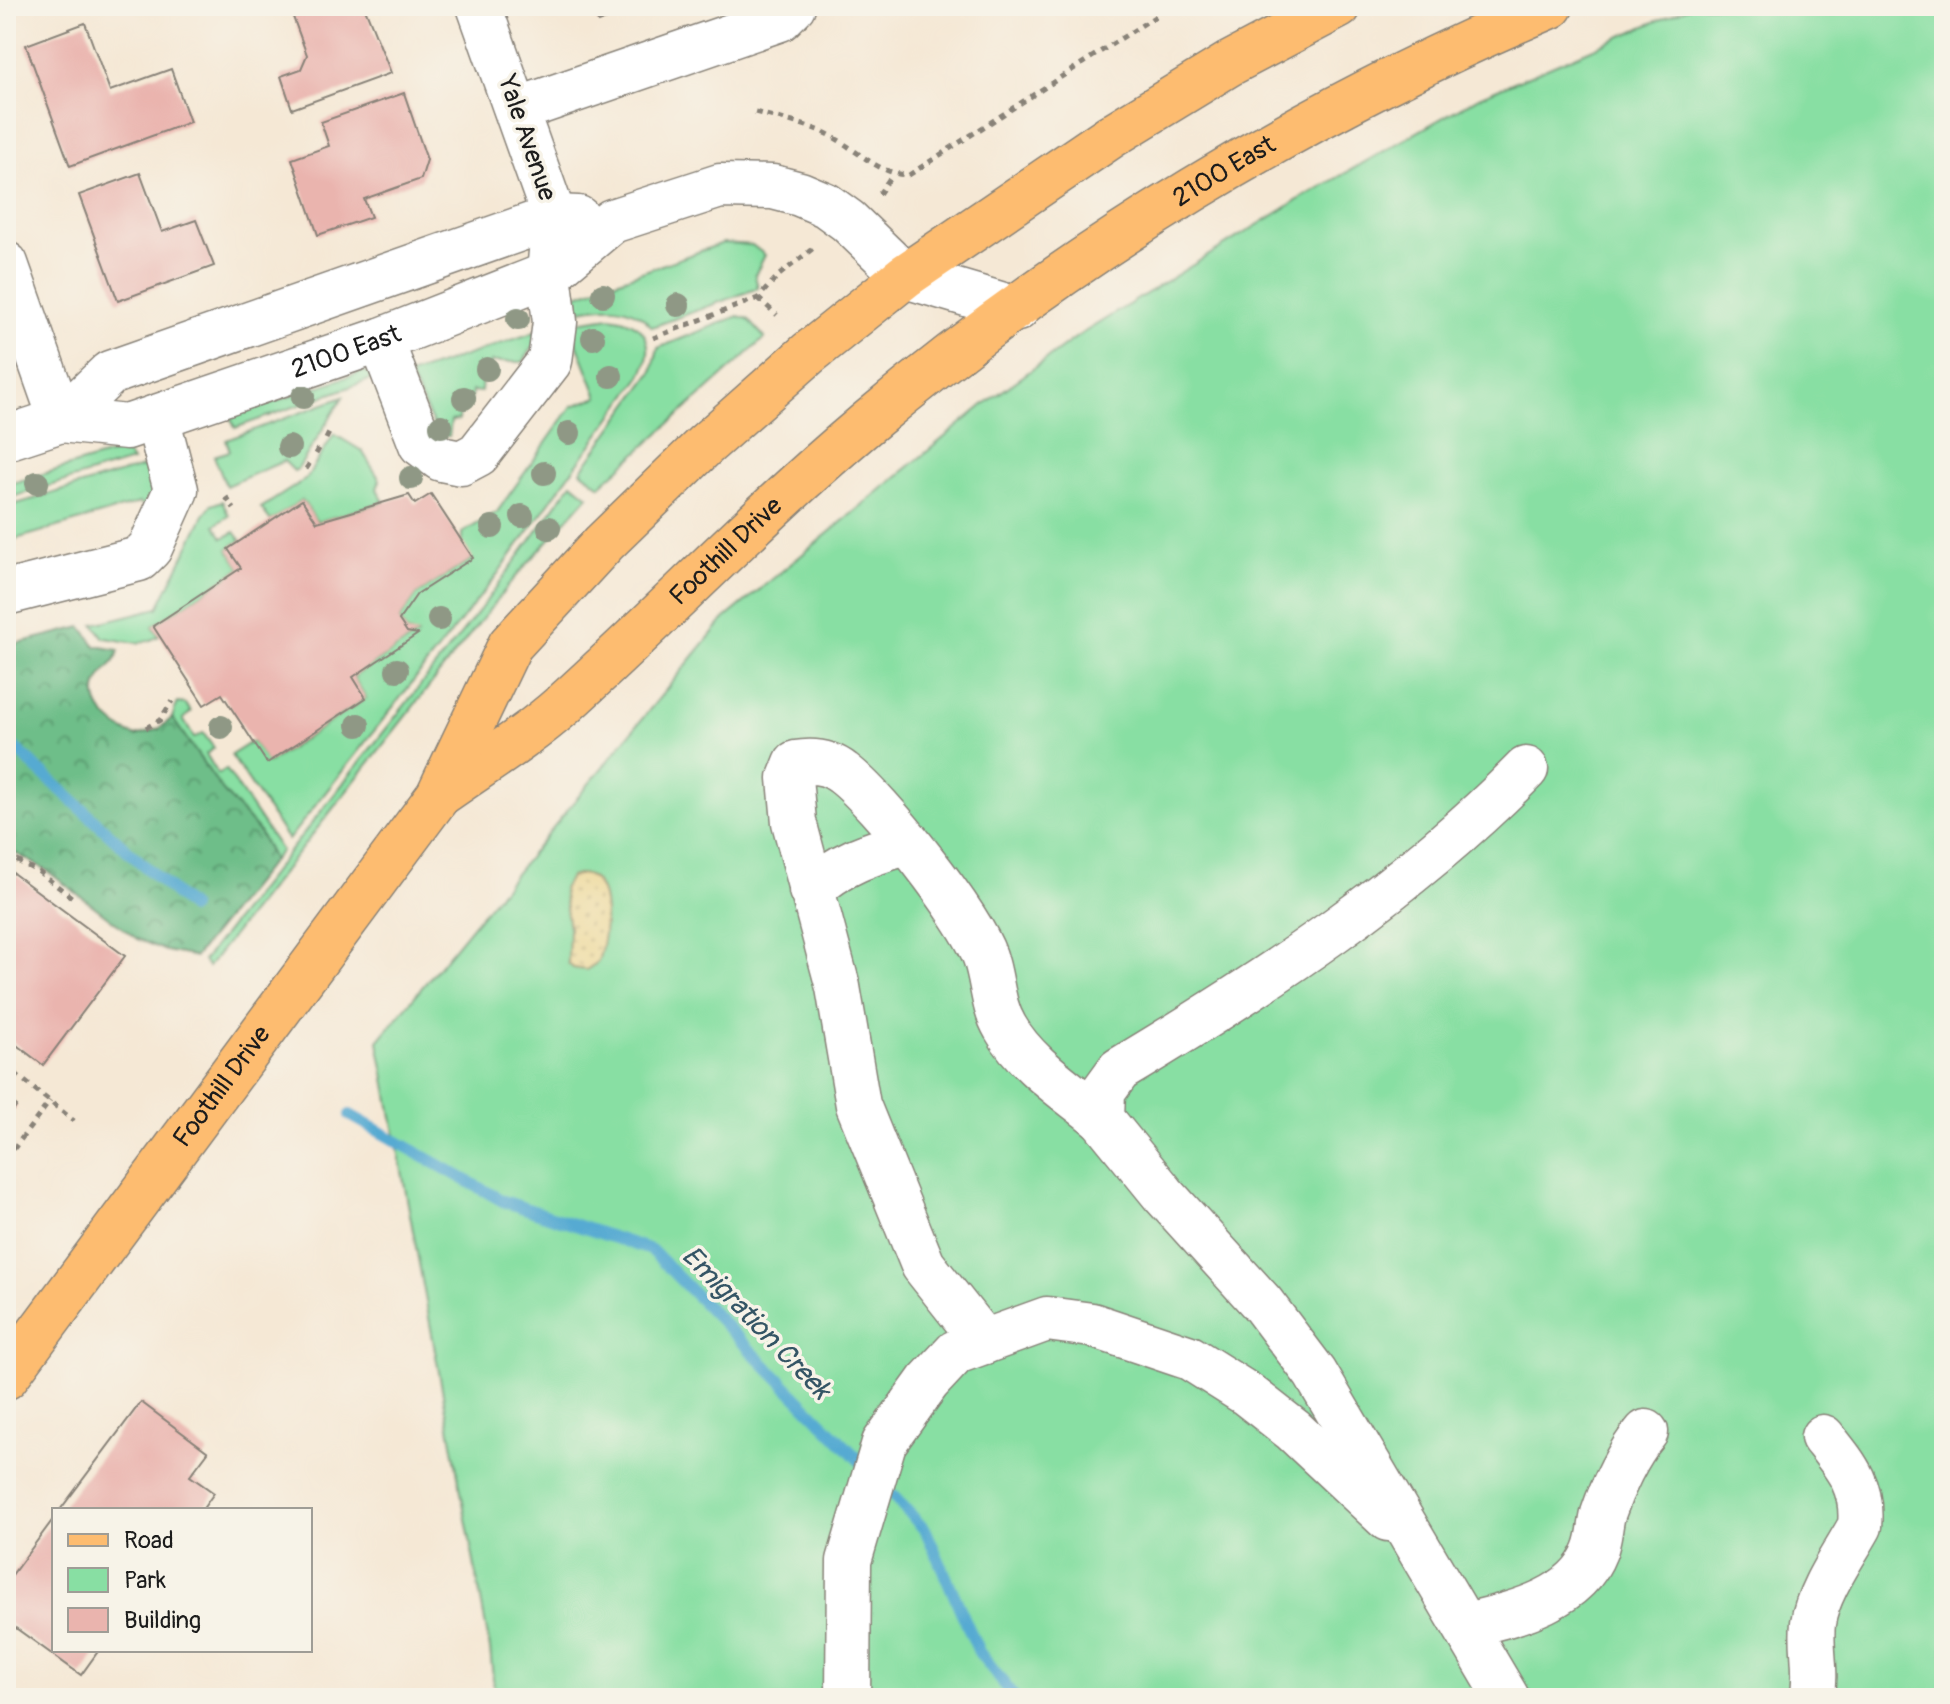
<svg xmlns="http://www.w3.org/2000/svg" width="1950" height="1704" viewBox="0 0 1950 1704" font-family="Pangolin,sans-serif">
<defs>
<pattern id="forest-crowns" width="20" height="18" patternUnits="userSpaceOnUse" patternTransform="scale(2)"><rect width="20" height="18" fill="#6ebe89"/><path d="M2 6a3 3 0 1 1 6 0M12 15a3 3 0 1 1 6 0" fill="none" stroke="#5a9a6f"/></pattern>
<pattern id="sand-dots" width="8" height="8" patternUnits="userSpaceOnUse" patternTransform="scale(2)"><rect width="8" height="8" fill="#eeda9e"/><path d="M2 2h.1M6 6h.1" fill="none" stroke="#ccba88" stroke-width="1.8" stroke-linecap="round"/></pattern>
</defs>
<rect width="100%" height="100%" fill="#f7f3e8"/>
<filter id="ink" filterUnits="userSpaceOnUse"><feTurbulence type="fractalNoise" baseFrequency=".0125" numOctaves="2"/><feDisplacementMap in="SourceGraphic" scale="16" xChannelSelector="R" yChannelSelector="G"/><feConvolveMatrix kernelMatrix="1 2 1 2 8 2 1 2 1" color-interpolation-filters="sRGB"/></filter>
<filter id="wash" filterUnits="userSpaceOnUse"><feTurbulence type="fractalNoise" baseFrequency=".006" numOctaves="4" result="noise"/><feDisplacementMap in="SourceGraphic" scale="32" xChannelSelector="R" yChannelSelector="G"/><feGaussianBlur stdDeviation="1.8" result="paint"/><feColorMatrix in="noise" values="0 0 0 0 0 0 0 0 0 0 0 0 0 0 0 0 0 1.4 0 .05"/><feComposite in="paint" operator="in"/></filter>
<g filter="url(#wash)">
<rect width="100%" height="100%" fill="#f5e8d5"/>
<path fill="#88dfa3" stroke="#527e60" stroke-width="2" d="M1692,6H1944V1698H495L490,1649L378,1041L724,619L986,403L1078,336L1293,203L1479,97Z
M723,243L752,245L765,255L755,275L758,288L652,327C630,299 597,306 566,313L569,298Z
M738,316L748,319L765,338L600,486L581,471L652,372L658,348Z
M610,317C646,321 657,344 641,376L494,579L288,840L231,755L253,741L268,763L366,698L353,677L417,635L407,632L399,620L417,594L472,559L462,544V533L497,512L572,406L598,397L569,323Z
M538,331L537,341L523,362H491V378L482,377L481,392L472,391L470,406H460L459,420L451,421L449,436L438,434L409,375Z
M364,371L375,378L235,428L230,417Z
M343,397L298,469L294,471L284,461L226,486L214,456L230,451L226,440Z
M334,434L362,451L380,480L377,489L384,502L317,522L302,500L271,521L261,508L306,479Z
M124,450L132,461L6,499V485Z
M156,463L155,512L139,503L6,542V507Z
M572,483L588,496L513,580L208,967L203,961L479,611Z
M222,501L229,516L215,525L223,538L235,532L241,540L228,549L241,568L153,626L159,636C140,648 125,640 104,638L94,624L158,608L204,515L211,505Z
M177,703L186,704L191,712L183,719L194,738L203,733L214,748L206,754L218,774L226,769L281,851L273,860L258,830L223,792L172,718Z"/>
<path fill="url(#forest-crowns)" stroke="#456d52" stroke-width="2" d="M82,627L96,646L119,650C116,664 108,665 101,677C84,703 113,728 136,736L159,729L172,718L223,791L258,830L273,860L195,957L166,951L137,939L46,870L6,848V646Z"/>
<path fill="url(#sand-dots)" stroke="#857b5d" stroke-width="2" d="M581,874C615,878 605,940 598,962L586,970L573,968L568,963L569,928L563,889L570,877Z"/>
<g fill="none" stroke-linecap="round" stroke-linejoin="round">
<path stroke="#57aad2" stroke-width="12" d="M6,740L191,908
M350,1115L503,1201L651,1250L868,1469
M881,1483L926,1531L979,1652L1015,1698"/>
</g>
<g id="blocks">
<path fill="#eab4ae" d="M289,6H364L391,73L292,109L281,76L301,69L307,55Z
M592,6H641L598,22Z
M85,23L110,91L171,69L190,122L70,166L26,45Z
M404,93L427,160L421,179L364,199L371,217L318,235L292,159L329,146L321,122Z
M140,173L162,232L196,220L214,266L118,301L79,195Z
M431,494L473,558L417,594L399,620L407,632L418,634L353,677L366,698L267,763L222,694L204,705L153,626L241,568L228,549L302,500L317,522L409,495L415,504Z
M6,868L125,956L43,1065L6,1037Z
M6,1098L17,1106L6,1121Z
M141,1402L208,1452L190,1476L214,1493L202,1510H60Z
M54,1518V1650H99L81,1675L6,1621V1583Z"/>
</g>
</g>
<g filter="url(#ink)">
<use href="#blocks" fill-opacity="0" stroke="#888278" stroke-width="2"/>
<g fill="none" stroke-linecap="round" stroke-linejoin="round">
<g stroke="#888278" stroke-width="47">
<g id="minor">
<path d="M517,110L780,19L793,6"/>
<path d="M6,264L61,420"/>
<path d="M381,340L421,444L441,459L461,463L478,454L550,361L555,322L549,274L554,217L479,6"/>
<path id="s1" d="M61,420L127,427L381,340L549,274L612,221L720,186L773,187L800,194L826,205L848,221L905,276L1017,309"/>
<path d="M6,438L61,420L110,373L554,217L578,218"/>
<path d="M6,593L139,559L150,548L176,490L157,417"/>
<path d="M811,890C840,863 869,854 906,843"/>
<path d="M984,1342L923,1265L858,1105L838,987L794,822L790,778L796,763C813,760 829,762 843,773C878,799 970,915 985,957C993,980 992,1005 1005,1027C1026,1065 1070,1092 1102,1119"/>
<path d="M1466,1625C1512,1614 1576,1601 1595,1551C1600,1539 1600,1526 1603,1514C1612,1487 1628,1453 1646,1432"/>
<path d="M848,1698L849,1561L884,1443L928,1382L956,1352L1047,1319L1092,1325L1190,1358L1247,1394L1293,1430L1388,1519"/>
<path d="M1507,1698L1315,1373L1262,1303L1163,1194L1102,1119L1103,1092L1119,1070C1264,983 1407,890 1526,769"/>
<path d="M1812,1698C1818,1672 1810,1649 1813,1623C1818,1590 1844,1555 1860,1526C1864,1486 1846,1466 1823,1437"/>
</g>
</g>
<g stroke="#888278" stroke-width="47">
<g id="major">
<path id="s2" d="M440,794C481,765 526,738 563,705C665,613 760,513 866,424C1070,252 1306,110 1551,6"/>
<path id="s3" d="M6,1377L438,796L510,645L604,543L705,445L809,353L905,276L1111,136L1229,64L1339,6"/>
</g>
</g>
<path stroke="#888278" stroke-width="5" stroke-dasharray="6 6" stroke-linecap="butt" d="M755,112C777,118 800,123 821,131C851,143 876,175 909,175L1159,14L1162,6
M879,194L892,175
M758,298L777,315
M653,338L758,298L778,276L816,246
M326,439L329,433
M316,454L320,447
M306,469L310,463
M226,497L234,509
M146,728L160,720L172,701
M6,855L39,872L74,899
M6,1066L74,1121
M6,1159L50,1101"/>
<use href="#minor" stroke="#fff" stroke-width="44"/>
<use href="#major" stroke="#fdbc70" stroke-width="44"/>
</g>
<g fill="#8f9885">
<circle cx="603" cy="295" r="12"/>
<circle cx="678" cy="305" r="12"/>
<circle cx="518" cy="319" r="12"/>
<circle cx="593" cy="338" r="12"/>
<circle cx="487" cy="369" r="12"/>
<circle cx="611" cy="376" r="12"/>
<circle cx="303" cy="397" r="12"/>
<circle cx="464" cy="398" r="12"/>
<circle cx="441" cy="426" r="12"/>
<circle cx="569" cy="433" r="12"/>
<circle cx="289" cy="447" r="12"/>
<circle cx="544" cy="473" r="12"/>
<circle cx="411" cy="478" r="12"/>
<circle cx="37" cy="483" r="12"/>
<circle cx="522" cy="516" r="12"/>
<circle cx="492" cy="527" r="12"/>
<circle cx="549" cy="528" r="12"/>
<circle cx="439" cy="619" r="12"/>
<circle cx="397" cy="670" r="12"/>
<circle cx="358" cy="725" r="12"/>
<circle cx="221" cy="727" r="12"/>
</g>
</g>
<g text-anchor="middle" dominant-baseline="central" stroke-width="7" stroke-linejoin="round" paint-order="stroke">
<g font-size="26" fill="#1c1c1c" stroke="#f7f3e8">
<text transform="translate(527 138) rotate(71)">Yale Avenue</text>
<text stroke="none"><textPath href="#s2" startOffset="1004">2100 East</textPath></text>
<text stroke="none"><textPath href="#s1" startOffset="298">2100 East</textPath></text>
<text stroke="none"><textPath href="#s2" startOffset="376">Foothill Drive</textPath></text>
<text stroke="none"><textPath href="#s3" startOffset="362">Foothill Drive</textPath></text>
</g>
<g font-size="28" font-style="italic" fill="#345565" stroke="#f7f3e8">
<text transform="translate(756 1323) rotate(46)">Emigration Creek</text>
</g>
</g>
<rect width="1950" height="1704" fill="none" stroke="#f7f3e8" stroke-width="32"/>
<rect x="52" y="1508" width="260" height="144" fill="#f7f3e8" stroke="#9f9d96" stroke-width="2"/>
<rect x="68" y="1534" width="40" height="12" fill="#fdbc70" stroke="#9f9d96" stroke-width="2"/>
<text x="124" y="1548" font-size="24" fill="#1c1c1c">Road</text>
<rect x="68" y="1568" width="40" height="24" fill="#88dfa3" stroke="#9f9d96" stroke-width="2"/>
<text x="124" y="1588" font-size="24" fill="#1c1c1c">Park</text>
<rect x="68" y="1608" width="40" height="24" fill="#eab4ae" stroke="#9f9d96" stroke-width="2"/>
<text x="124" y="1628" font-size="24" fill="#1c1c1c">Building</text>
</svg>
